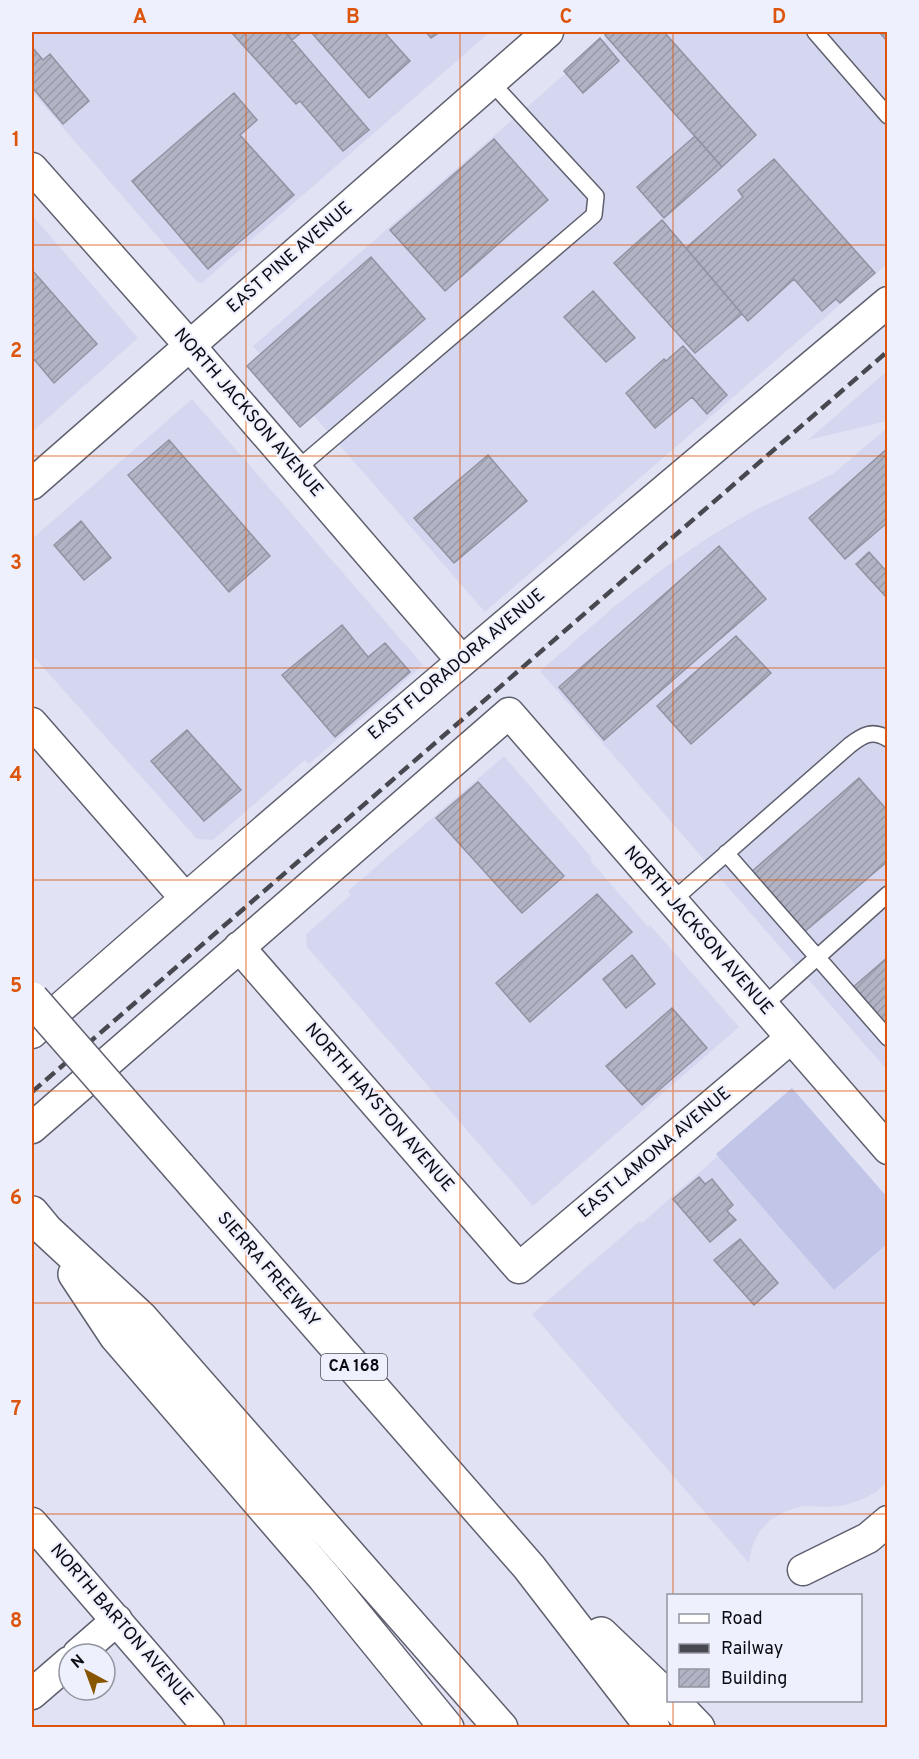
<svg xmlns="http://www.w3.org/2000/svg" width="919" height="1759" viewBox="0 0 919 1759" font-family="Overpass,sans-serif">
<defs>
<pattern id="building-hatch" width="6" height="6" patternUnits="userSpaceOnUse" patternTransform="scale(1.5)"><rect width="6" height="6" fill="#b2b4c5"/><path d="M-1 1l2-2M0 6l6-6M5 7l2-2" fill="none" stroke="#989aa8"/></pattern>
</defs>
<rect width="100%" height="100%" fill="#e1e3f4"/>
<path fill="#d4d7ef" d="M32,32H490L202,283L197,282L32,92Z
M613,32H887V264L485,612L253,346Z
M32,215L138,338L32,432Z
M887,371V421L808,440Z
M192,399L423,665L309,764L305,760L213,840L197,839L32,655V539Z
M887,428V1070L540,671L616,605L668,565L712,535L757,509L833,474Z
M504,756L592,858L590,860L648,927L650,925L739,1027L533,1206L307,947L306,934L351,895L348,891Z
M718,1156L834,1290L887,1244V1482L876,1492L861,1500L845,1505L828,1507L802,1506L784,1512L770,1520L759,1532L752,1547L749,1563L532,1314L640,1221L642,1223Z"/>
<path fill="#c1c5e8" d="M792,1088L887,1197V1244L834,1290L716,1154Z"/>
<path fill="url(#building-hatch)" stroke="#9193a3" stroke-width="1.5" d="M231,32H285L369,130L343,151L300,101L296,104Z
M285,32H302L292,40Z
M311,32H384L410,61L369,98Z
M426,32H440L431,38Z
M609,32H664L756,135L722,167L605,35Z
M879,32H888V42Z
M600,38L619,61L583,93L564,71Z
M32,47L43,60L50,54L89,101L63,124L32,87Z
M234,93L257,120L240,135L294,195L208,269L132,181Z
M695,136L722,167L664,218L637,187Z
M494,139L548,200L445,291L390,230Z
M774,159L875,273L840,303L836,299L822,311L794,279L748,321L686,248L743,197L738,190Z
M662,220L742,314L695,353L614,263Z
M371,257L425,319L300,427L247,366Z
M32,270L97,344L54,383L32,357Z
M593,291L635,338L606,362L564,317Z
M683,346L727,395L707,414L692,397L655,428L626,393L664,359L666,361Z
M169,440L270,556L229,592L128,475Z
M888,448V522L845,559L809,518Z
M488,455L527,501L454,563L414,518Z
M81,521L111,558L84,580L54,545Z
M719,546L766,599L604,740L559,687Z
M869,552L888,573V599L856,564Z
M342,625L368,657L385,643L410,672L335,737L282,675Z
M736,636L771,673L691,744L657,706Z
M187,730L241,790L204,821L151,761Z
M859,778L888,811V861L803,933L750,873Z
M478,782L564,876L522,913L436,818Z
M597,894L632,932L530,1022L496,983Z
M632,955L655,984L626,1008L603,979Z
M888,957V1031L851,989Z
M672,1008L707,1048L642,1105L606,1066Z
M699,1177L705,1184L712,1179L733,1205L727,1211L736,1220L710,1242L673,1199Z
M740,1239L778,1283L754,1305L714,1260Z"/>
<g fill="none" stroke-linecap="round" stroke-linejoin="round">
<g stroke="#5f606f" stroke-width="18">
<path id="service" d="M815,32L888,116
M297,469L594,215L596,196L490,81
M726,853L888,1038
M672,901L850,745C863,735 873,729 888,739
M763,1006L888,894"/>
</g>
<g stroke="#5f606f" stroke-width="33">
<path id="minor" d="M32,168L190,346L462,661
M32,484L548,32
M32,723L185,898
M239,947L519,1268L791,1038
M32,1033C313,785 600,544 888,302
M32,1128L509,713L888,1149
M32,1523L209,1728
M803,1570L868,1538L888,1521
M78,1654L117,1620
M32,1694L69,1662"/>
</g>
<g stroke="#5f606f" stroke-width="36">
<path id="motorway" d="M179,1167L529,1567L653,1728
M32,1213L46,1230L140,1317L501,1728
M75,1274L116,1336L324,1577L447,1728
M601,1634L668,1698
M671,1700L698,1728"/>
</g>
<use href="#service" stroke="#fff" stroke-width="15"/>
<use href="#minor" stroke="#fff" stroke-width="30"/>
<use href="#motorway" stroke="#fff" stroke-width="33"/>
<path stroke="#474850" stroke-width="4.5" stroke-dasharray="12 6" stroke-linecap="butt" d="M32,1092L888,351"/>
<g stroke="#5f606f" stroke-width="36" stroke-linecap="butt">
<path id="motorway-bridge" d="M32,999L179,1167"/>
</g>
<use href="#motorway-bridge" stroke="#fff" stroke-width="33"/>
</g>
<path fill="none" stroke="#dd550c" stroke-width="1.5" stroke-opacity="0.55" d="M246,32V1728M460,32V1728M673,32V1596M32,245H888M32,456H888M32,668H888M32,880H888M32,1091H888M32,1303H888M32,1514H888M673,1700V1728"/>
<g text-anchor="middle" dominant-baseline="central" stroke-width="4.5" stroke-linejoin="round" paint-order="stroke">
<rect fill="#eef0fe" stroke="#4f5058" stroke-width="1.5" x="321" y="1354" width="66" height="26" rx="4.5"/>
<g font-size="16" font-weight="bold" fill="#0b0c11">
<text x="354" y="1367">CA 168</text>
</g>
<g font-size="18" fill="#0b0c11" stroke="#eef0fe">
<text transform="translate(290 258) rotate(-41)">EAST PINE AVENUE</text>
<text transform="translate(248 413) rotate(49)">NORTH JACKSON AVENUE</text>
<text transform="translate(457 665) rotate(-40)">EAST FLORADORA AVENUE</text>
<text transform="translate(698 931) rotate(49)">NORTH JACKSON AVENUE</text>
<text transform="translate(379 1108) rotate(49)">NORTH HAYSTON AVENUE</text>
<text transform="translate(655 1153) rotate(-40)">EAST LAMONA AVENUE</text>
<text transform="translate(268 1270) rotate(49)">SIERRA FREEWAY</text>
<text transform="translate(121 1625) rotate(49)">NORTH BARTON AVENUE</text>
</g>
</g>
<rect width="919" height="1759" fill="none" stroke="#eef0fe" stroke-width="66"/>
<rect x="667" y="1594" width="195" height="108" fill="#eef0fe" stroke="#93959f" stroke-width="1.5"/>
<rect x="679" y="1614" width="30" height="9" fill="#ffffff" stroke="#93959f" stroke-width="1.5"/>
<text x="721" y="1624" font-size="18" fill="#0b0c11">Road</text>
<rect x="679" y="1644" width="30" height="9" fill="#474850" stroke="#93959f" stroke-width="1.5"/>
<text x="721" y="1654" font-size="18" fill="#0b0c11">Railway</text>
<rect x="679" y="1669" width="30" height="18" fill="url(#building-hatch)" stroke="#93959f" stroke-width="1.5"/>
<text x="721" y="1684" font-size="18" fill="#0b0c11">Building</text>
<g transform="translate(87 1672) rotate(319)"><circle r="28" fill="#eef0fe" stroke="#93959f" stroke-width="1.5"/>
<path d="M0-4.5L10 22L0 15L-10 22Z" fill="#895600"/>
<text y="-9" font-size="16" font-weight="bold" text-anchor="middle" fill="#0b0c11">N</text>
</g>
<rect x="33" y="33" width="853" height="1693" fill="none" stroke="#dd550c" stroke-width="2"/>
<g font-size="20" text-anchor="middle" font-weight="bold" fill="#dd550c">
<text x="140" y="23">A</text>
<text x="353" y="23">B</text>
<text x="566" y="23">C</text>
<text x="779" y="23">D</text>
<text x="16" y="146">1</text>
<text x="16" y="357">2</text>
<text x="16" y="569">3</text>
<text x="16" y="781">4</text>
<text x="16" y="992">5</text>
<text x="16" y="1204">6</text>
<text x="16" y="1415">7</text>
<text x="16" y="1627">8</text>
</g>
</svg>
